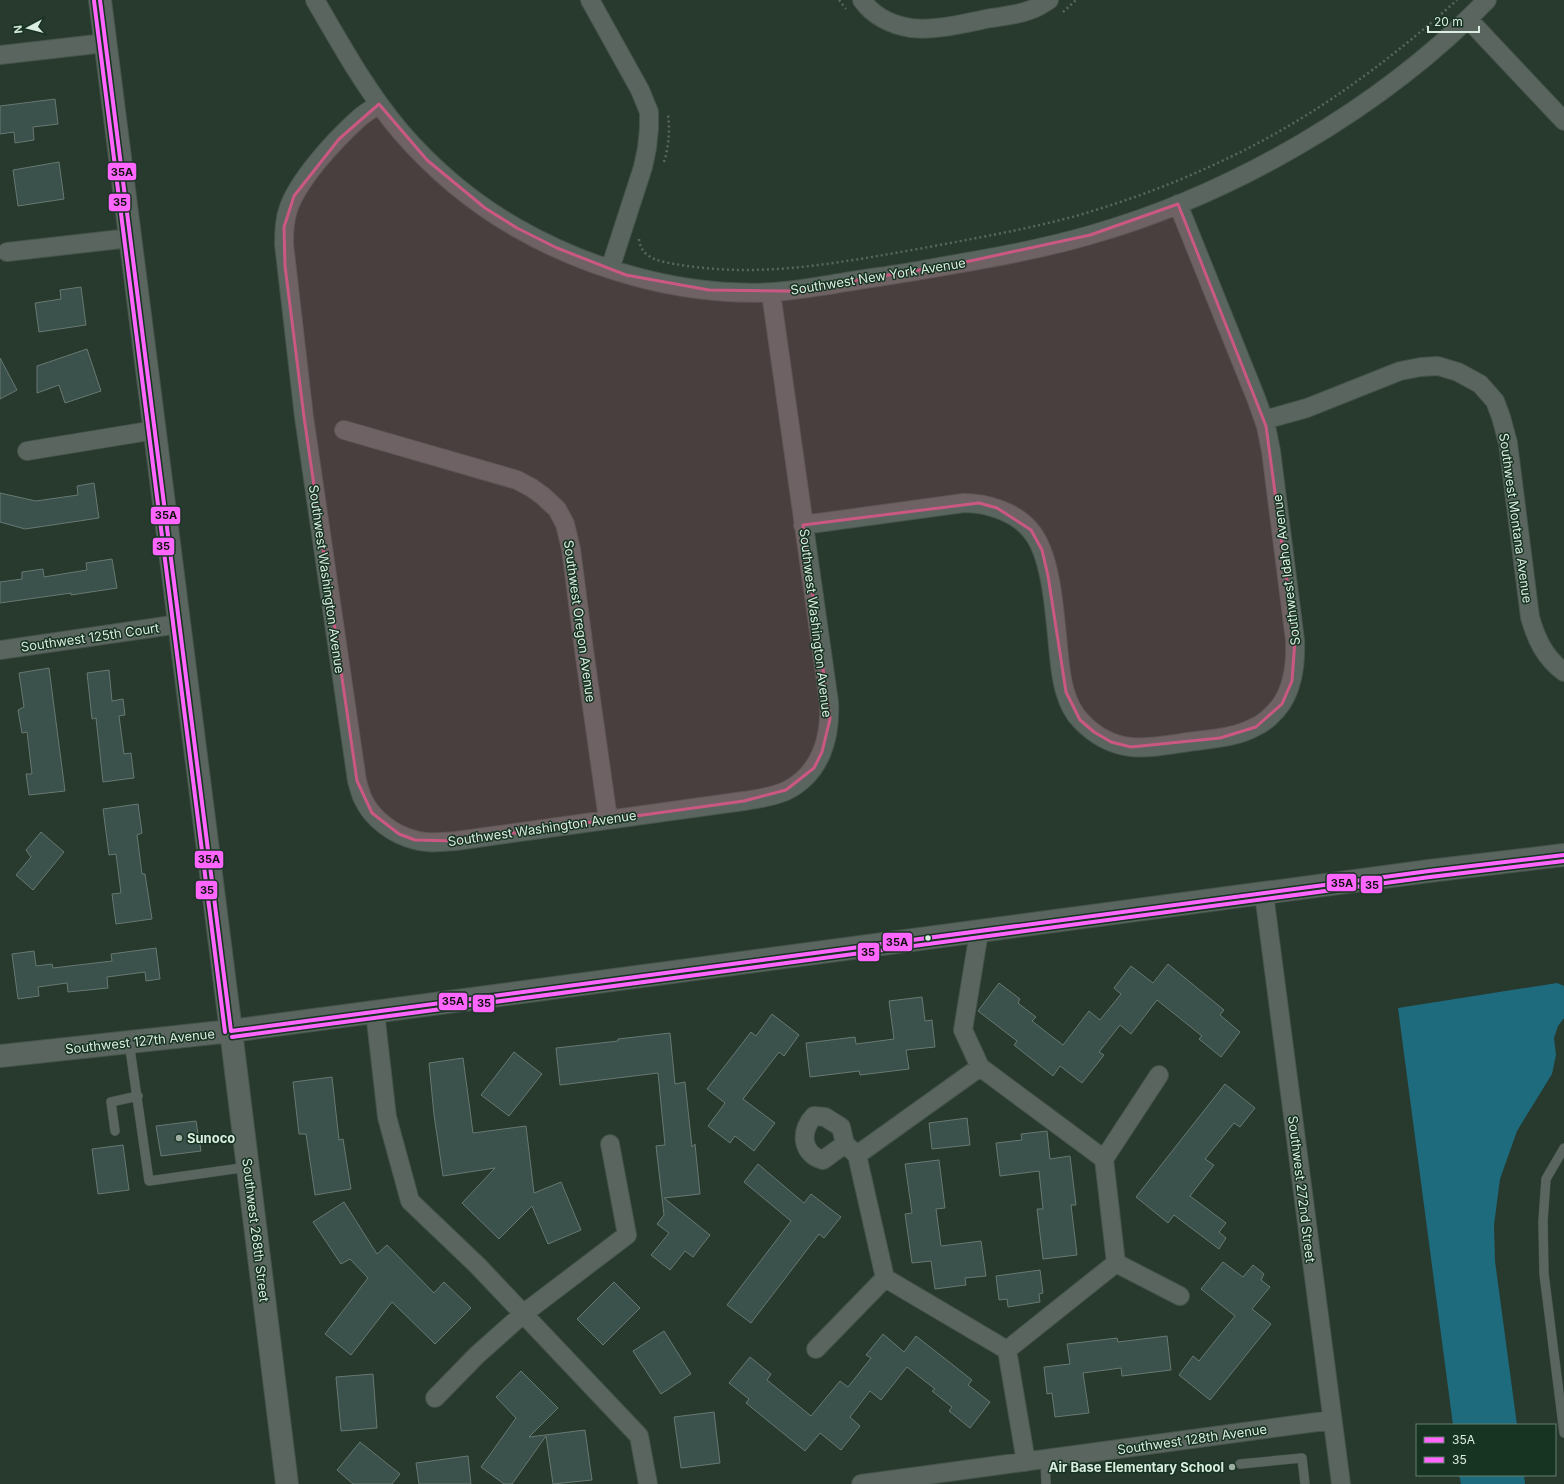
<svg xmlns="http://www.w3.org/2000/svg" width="1564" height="1484" viewBox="0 0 1564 1484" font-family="Inter,sans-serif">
<rect width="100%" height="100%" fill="#28392e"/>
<path fill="#1e6b7d" d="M1557,983L1564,986V1018L1558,1026L1554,1038L1556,1055L1552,1074L1517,1131L1500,1179L1494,1225L1495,1261L1517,1425H1453L1398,1008Z
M1459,1475H1524L1525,1484H1461Z"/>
<path fill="#3a524b" stroke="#687872" d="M55,99L58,124L33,127L34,140L15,143L14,132L0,134V106Z
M59,162L64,199L18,206L13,170Z
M81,287L86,325L39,332L35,303L61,299L60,290Z
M87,349L101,391L65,403L59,385L37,393V366Z
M0,358L17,390L0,399Z
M94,483L99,518L25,529L0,522V493L36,501L78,495L77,486Z
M112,559L117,588L71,595V593L0,603V582L22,579V572L43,569L44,577L87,570L86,563Z
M49,668L65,791L29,795L26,774H32L27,732L22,733L18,710L24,707L19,673Z
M109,670L112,701L123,699L125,715L119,716L124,754L131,753L134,778L103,782L96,718L92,719L87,673Z
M138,804L142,833L137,835L142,874H145L152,919L116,924L112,894L121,893L116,854L109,855L103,809Z
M41,832L64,852L33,890L16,875L31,857L26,850Z
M156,948L160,979L146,981L145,972L107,977L108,988L68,992L67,983L38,987L39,996L18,999L12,954L34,951L36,966L52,964L53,968L112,961L111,954Z
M1168,964L1224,1010L1220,1015L1240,1032L1221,1057L1199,1039L1202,1036L1157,1000L1131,1034L1120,1025L1099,1052L1104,1055L1082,1083L1060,1066L1053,1076L1014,1045L1017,1041L978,1011L999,983L1020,999L1018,1003L1036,1017L1032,1021L1063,1045L1089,1011L1100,1020L1121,994L1114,988L1131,966L1153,983Z
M922,997L925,1021L932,1020L935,1047L906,1050L909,1069L860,1075L859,1071L810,1077L806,1043L855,1037L856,1044L894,1039L889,1001Z
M772,1014L799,1035L784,1056L779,1052L743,1099L775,1123L754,1151L735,1136L730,1143L708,1126L725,1103L707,1089L751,1032L756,1036Z
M670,1033L675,1084L685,1082L692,1147L695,1144L700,1194L664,1198L710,1235L693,1257L685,1251L670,1270L651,1255L669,1233L657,1224L664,1215L656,1146L665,1145L658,1073L560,1085L556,1048L618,1041V1039Z
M514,1052L542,1074L509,1116L481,1095Z
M463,1058L473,1133L526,1126L534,1193L561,1182L581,1230L548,1244L532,1206L499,1239L462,1203L495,1168L443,1176L434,1115L429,1063Z
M332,1077L339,1140L343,1139L351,1189L315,1195L306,1134H299L293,1082Z
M1225,1084L1255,1108L1240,1127L1234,1123L1205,1159L1214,1165L1190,1196L1226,1223L1219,1232L1226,1238L1219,1249L1174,1215L1168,1223L1136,1197Z
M967,1118L970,1145L932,1149L929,1123Z
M196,1121L201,1151L161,1156L156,1126Z
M1047,1131L1050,1159L1070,1156L1076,1205H1071L1077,1255L1043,1259L1037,1209H1043L1039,1171L1000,1176L996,1143L1022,1140L1021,1134Z
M123,1145L129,1190L98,1194L92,1149Z
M939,1160L945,1208L936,1209L941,1246L981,1241L986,1276L965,1278L966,1285L935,1289L931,1261L912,1263L905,1214L912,1213L905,1164Z
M758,1164L804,1203L811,1194L841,1217L824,1238L819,1234L751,1323L727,1305L791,1221L744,1182Z
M344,1202L377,1254L387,1245L434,1293L444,1282L471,1308L435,1344L392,1302L351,1355L325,1334L368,1278L350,1259L341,1264L313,1222Z
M1223,1262L1243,1277L1253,1265L1264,1274L1261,1280L1270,1287L1252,1309L1271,1324L1210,1400L1179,1375L1193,1356L1199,1361L1235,1316L1201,1289Z
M1040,1270L1043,1293L1039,1294L1040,1302L1008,1307L1007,1299L999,1300L996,1276Z
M614,1282L640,1308L603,1345L577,1319Z
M664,1331L691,1374L661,1394L633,1351Z
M883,1334L904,1352L916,1336L972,1380L968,1385L990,1402L970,1428L949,1411L952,1407L932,1391L935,1389L907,1367L881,1400L870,1391L850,1417L860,1426L841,1450L820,1433L805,1451L746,1403L749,1399L729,1383L750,1357L771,1374L767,1380L811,1416L840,1381L848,1387L871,1358L866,1355Z
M1167,1336L1171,1370L1122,1376L1121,1368L1083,1373L1089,1413L1055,1417L1052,1393L1047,1394L1044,1367L1070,1364L1067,1344L1117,1338L1118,1342Z
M521,1371L558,1408L529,1437L585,1430L592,1480L553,1484L546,1436L512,1484H504L481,1467L516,1418L496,1397Z
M373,1374L377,1428L341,1431L336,1377Z
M714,1412L720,1463L681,1468L674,1417Z
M360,1442L400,1474L392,1484H353L337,1470Z
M468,1456L471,1484H419L416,1463Z"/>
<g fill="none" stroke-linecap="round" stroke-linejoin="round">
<g stroke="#45544b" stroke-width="10">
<path id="lane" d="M129,1042L149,1181L248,1167
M115,1131L111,1102L138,1096
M1564,1148L1546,1179L1543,1221L1544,1274L1564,1433
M1045,1460L1046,1484
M1240,1464L1302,1458L1305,1484"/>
</g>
<g stroke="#45544b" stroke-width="20">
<path id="street" d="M315,0C341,45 367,92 401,132C434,170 473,203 517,228C592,271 686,297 773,292C793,291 814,287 834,284C863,279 893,275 922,270C978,260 1035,251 1090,235C1234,194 1383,107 1487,0
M590,0L640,90L649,112V128L647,148L643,167L610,269
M862,0C873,16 892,25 911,28C937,31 965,23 991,18C1004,16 1018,15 1030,10C1037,8 1043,4 1049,0
M1468,19L1564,121
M0,55L105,43
M379,104C372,109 363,114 357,120C334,141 297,181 288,210C284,221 284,233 284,244L304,417L357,781C359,787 360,793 363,799C372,819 394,835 415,840C428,844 443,842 456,841L744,801C758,799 773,797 786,791C821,774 831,737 829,702L771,293
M7,252L130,238
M1264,420L1307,408L1400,371L1421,367L1438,366L1458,372L1480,384L1495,401L1501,417L1508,443L1530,617C1536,639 1545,658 1564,672
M344,430L517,480L532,488L543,496L557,509L565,524L571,549L584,650L608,819
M27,451L155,430
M803,525L964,503C987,503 1016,512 1031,531C1053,557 1055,622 1059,656C1061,678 1065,705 1081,721C1094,735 1112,745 1131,747C1149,749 1169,745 1188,742C1210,739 1235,738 1255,727C1265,723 1276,712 1282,703C1294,684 1296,662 1295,640L1271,451L1266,426L1256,398L1178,204
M0,650L179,624
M1264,894L1341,1484
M979,932L963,1030L980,1067L1104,1159
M375,1012L387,1117L410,1201L478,1266L639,1436L648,1484
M1159,1075L1104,1159L1116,1263L1180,1296
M845,1144L823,1160C801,1154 800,1131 814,1116L825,1117L841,1127L845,1144L857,1155L980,1067
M857,1155L885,1278L1007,1350L1026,1462
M816,1349L885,1278
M1007,1350L1116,1263
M435,1398L477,1355L523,1314L627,1235L610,1144
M861,1484L1332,1420"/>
</g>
<g stroke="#45544b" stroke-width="24">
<path id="secondary" d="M100,0L231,1031L287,1484
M0,1056L231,1031L1429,871L1564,855"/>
</g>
<path stroke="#5a665e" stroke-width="2.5" stroke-dasharray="2 3" stroke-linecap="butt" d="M839,0L846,9
M1063,12L1076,0
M664,162C669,146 670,130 668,114
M639,239C641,260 663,262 681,265C762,278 837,263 918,249C971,239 1024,230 1076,216C1127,201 1176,183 1224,160C1310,120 1387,63 1457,0"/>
<use href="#lane" stroke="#59655e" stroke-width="9"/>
<use href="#street" stroke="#59655e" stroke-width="18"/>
<use href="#secondary" stroke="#59655e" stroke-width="22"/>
<g stroke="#173422" stroke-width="7">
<path id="bus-1" d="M100,0L231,1031
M231,1031L1429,871L1564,855"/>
</g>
<g stroke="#173422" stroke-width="7">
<path id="bus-2" d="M94,1L225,1032
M232,1037L1430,877L1564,861"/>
</g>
<use href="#bus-1" stroke="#f6f" stroke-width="4"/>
<use href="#bus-2" stroke="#f6f" stroke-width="4"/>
</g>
<path fill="#ca5883" fill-opacity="0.2" stroke="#ca5883" stroke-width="3" stroke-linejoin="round" d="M379,104L427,160L485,208L517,228L557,248L626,275L709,290L789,291L956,264L1090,235L1178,204L1266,426L1295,640L1292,681L1282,704L1256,727L1220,738L1131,747L1111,742L1094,732L1080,720L1066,692L1048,576L1042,550L1031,530L997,508L979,503L803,525L830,719L822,752L814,768L786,790L744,801L456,841L415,840L399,834L372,813L357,781L304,417L285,266L284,227L294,196L339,139Z"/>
<circle fill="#dbece0" stroke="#173422" stroke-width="1.5" cx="928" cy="938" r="3.5"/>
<g fill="#9cada2" stroke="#173422" stroke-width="1.5">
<circle cx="179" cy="1138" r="4"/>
<circle cx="1232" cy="1467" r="4"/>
</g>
<g text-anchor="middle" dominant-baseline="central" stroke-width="3" stroke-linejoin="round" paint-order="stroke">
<g font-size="13" fill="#dbece0" stroke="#173422">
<text transform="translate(878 276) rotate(-9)">Southwest New York Avenue</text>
<text transform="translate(1516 518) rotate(82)">Southwest Montana Avenue</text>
<text transform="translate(1286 570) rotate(-97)">Southwest Idaho Avenue</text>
<text transform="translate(327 579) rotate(82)">Southwest Washington Avenue</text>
<text transform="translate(580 621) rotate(82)">Southwest Oregon Avenue</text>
<text transform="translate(816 623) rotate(83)">Southwest Washington Avenue</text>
<text transform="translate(90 637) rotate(-8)">Southwest 125th Court</text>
<text transform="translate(542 828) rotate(-8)">Southwest Washington Avenue</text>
<text transform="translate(140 1041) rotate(-6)">Southwest 127th Avenue</text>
<text transform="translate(1302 1189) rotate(83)">Southwest 272nd Street</text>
<text transform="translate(256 1230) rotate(83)">Southwest 268th Street</text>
<text transform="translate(1192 1439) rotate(-8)">Southwest 128th Avenue</text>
</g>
<g font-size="13" font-weight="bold" fill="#dbece0" stroke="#173422" text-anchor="start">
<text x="187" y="1138">Sunoco</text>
<text x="1224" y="1467" text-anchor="end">Air Base Elementary School</text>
</g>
</g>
<g stroke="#173422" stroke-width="1.5">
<rect x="107" y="162" width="30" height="19" rx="4" fill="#f6f"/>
<rect x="108" y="193" width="23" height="19" rx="4" fill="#f6f"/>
<rect x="150" y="506" width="31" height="19" rx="4" fill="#f6f"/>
<rect x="152" y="537" width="23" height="19" rx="4" fill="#f6f"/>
<rect x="194" y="850" width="30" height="19" rx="4" fill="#f6f"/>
<rect x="1326" y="873" width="31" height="19" rx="4" fill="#f6f"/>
<rect x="1360" y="875" width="23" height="19" rx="4" fill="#f6f"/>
<rect x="195" y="880" width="23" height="20" rx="4" fill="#f6f"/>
<rect x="882" y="932" width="31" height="20" rx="4" fill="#f6f"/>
<rect x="857" y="942" width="23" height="20" rx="4" fill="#f6f"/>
<rect x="438" y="992" width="30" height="19" rx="4" fill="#f6f"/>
<rect x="472" y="994" width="23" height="19" rx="4" fill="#f6f"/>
</g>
<g font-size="11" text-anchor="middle" font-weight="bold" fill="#111">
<text x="122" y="176">35A</text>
<text x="120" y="206">35</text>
<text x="166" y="519">35A</text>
<text x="163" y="550">35</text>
<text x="209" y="863">35A</text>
<text x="1342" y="887">35A</text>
<text x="1372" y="889">35</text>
<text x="207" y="894">35</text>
<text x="897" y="946">35A</text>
<text x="868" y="956">35</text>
<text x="453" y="1005">35A</text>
<text x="484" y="1007">35</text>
</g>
<rect x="1416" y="1424" width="140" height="52" fill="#173422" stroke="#657e6e"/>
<rect x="1424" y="1437" width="20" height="6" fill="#ff66ff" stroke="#657e6e"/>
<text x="1452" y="1444" font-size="12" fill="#dbece0">35A</text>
<rect x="1424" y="1457" width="20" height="6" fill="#ff66ff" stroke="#657e6e"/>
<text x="1452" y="1464" font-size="12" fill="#dbece0">35</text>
<g transform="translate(28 28) rotate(263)" stroke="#173422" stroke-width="3" paint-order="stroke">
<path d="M0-3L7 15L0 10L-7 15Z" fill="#dbece0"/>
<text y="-6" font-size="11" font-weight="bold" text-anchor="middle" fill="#dbece0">N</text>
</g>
<path d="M1428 26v6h51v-6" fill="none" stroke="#dbece0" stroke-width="2"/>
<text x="1434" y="26" font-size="12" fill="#dbece0" stroke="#173422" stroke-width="3" paint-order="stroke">20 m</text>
</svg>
